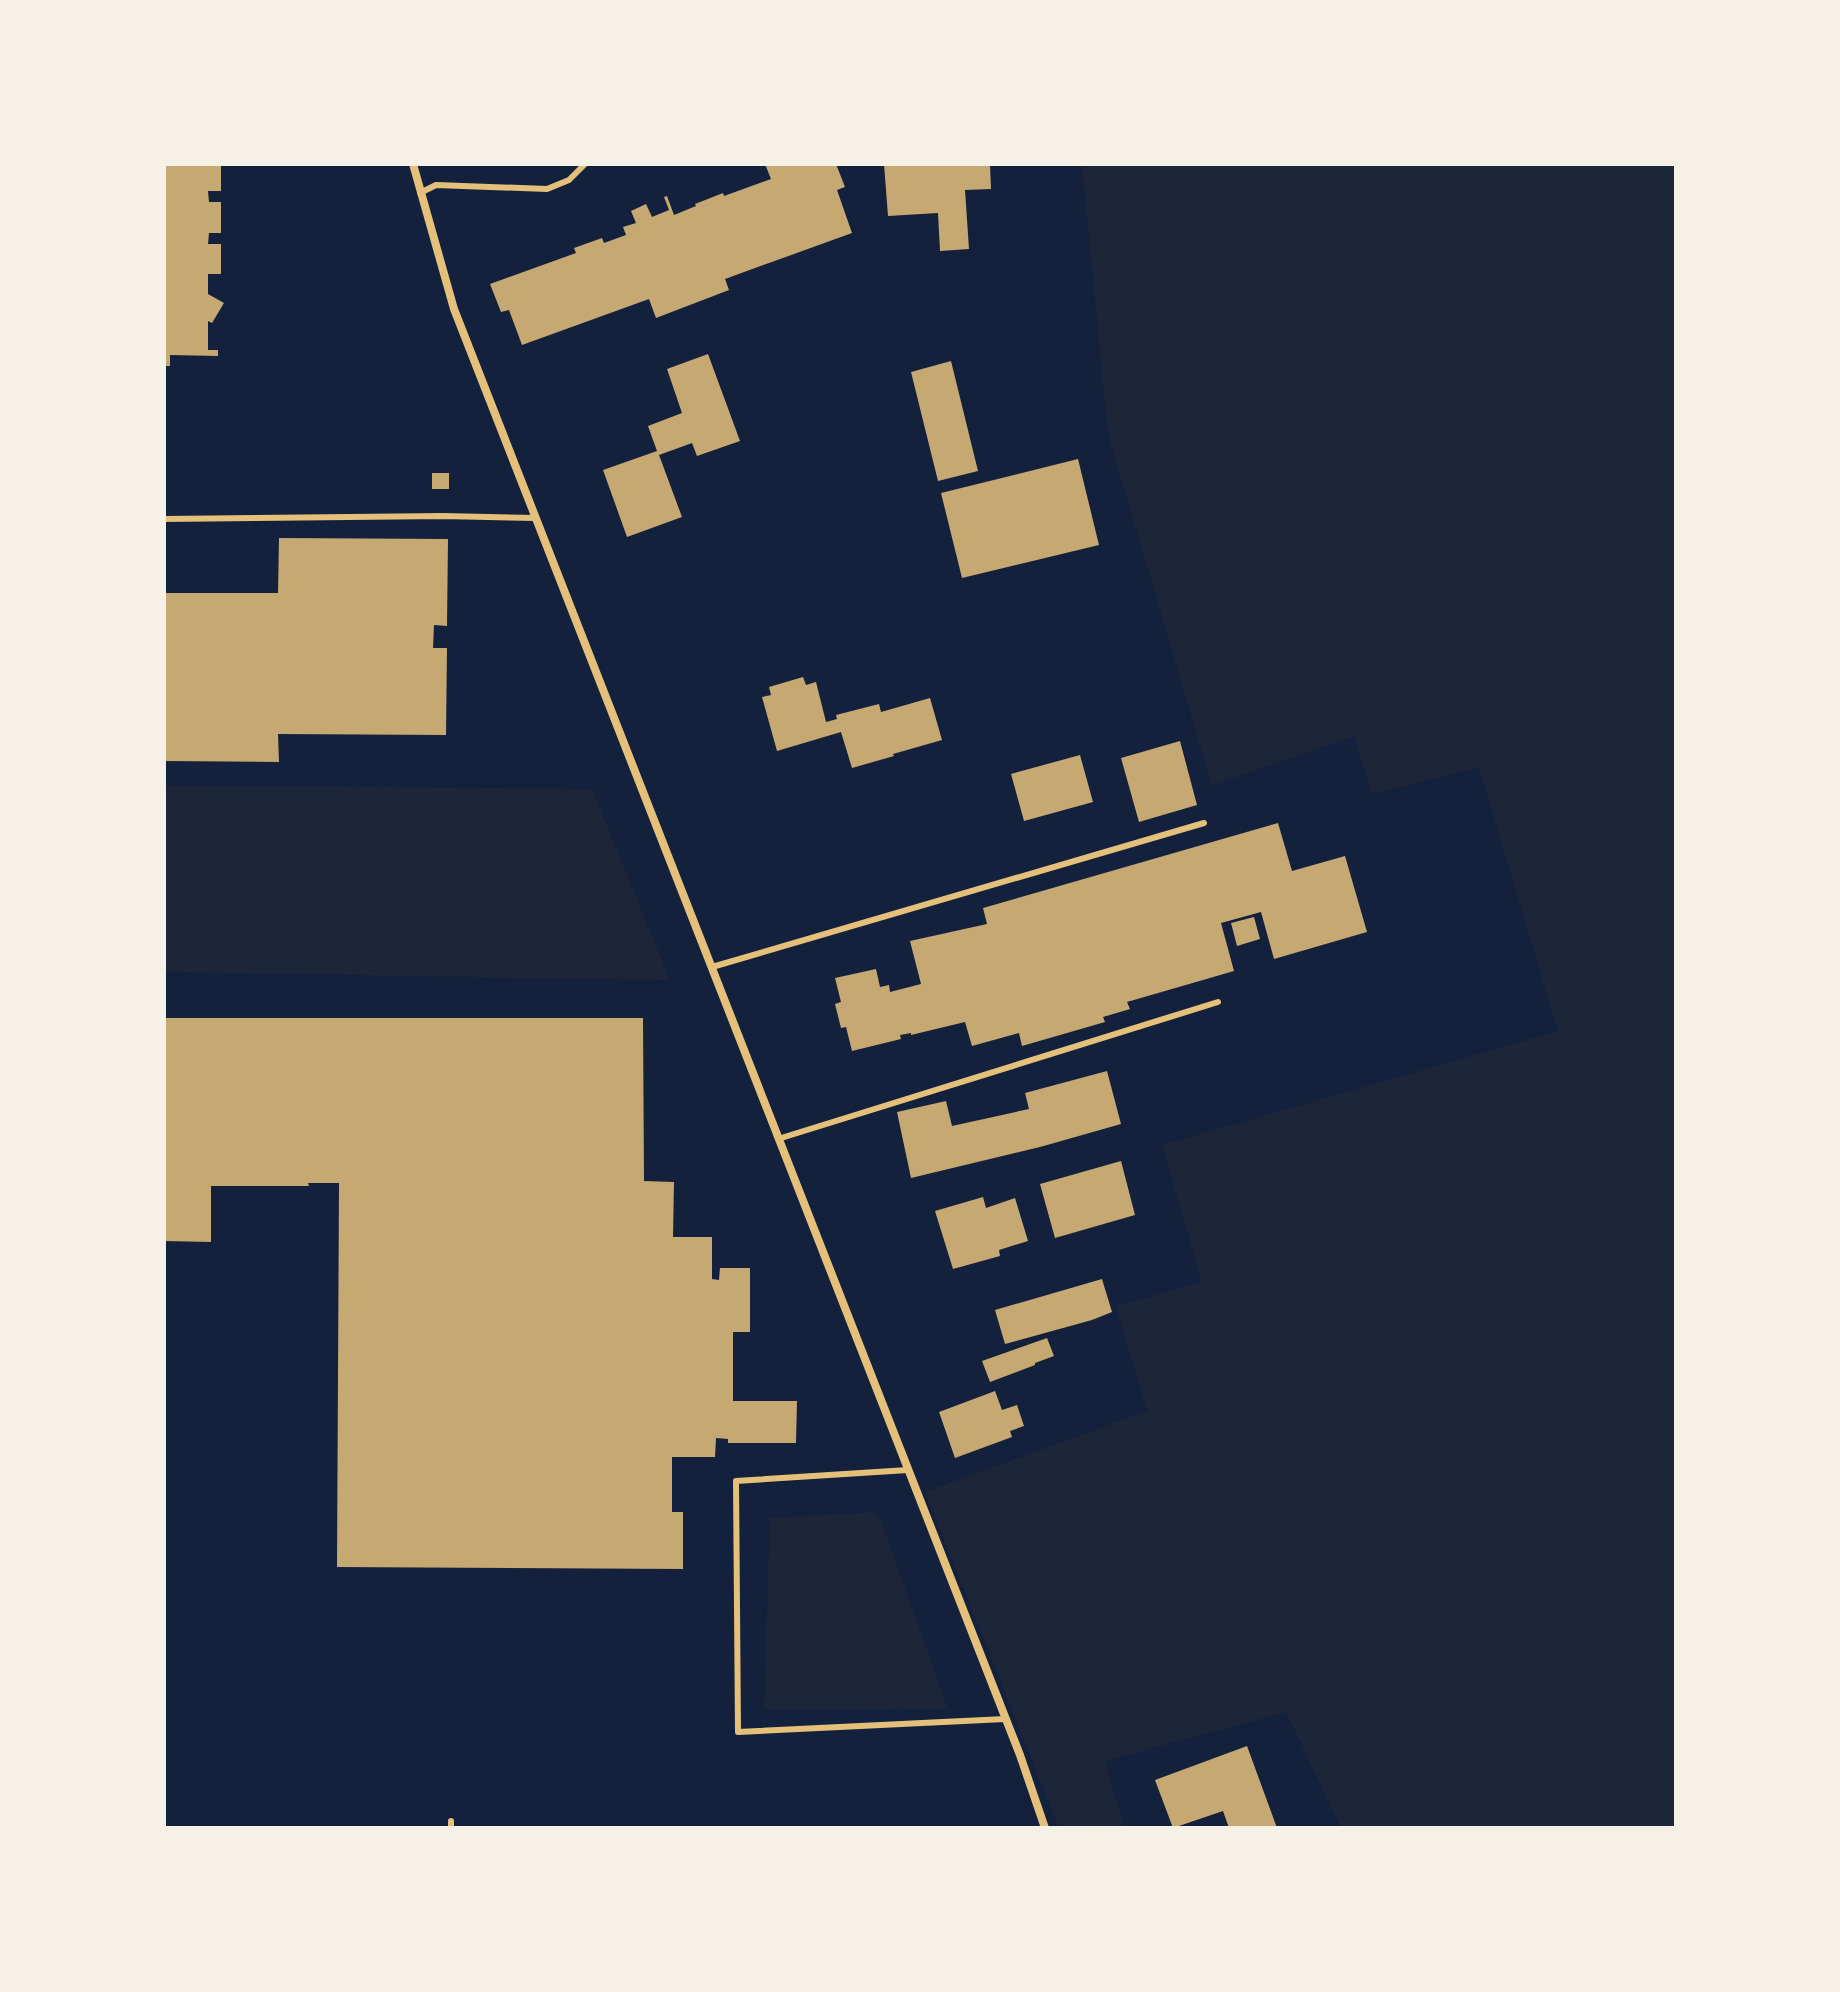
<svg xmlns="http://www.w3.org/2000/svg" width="1840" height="1992" viewBox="0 0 1840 1992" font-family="Cabin,sans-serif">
<rect width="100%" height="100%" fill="#14213d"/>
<path fill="#1d2539" d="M1082,164H1676V1828H1341L1286,1712L1105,1761L1124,1828H1059L925,1492L1147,1411L1116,1306L1202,1282L1162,1145L1558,1031L1479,767L1372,794L1354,736L1212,786L1108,434Z
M164,785L592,789L670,980L164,972Z
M878,1512L948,1709L764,1710L770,1518Z"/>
<path fill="#c6a872" d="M164,164H221V191H208L209,202H221V233H209L208,244H221V274H208V294L224,303L212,323L208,321V350H218V356L170,355V366H164Z
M765,164H836L845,187L837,190L852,233L725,279L729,290L656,318L649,299L522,345L509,310L501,312L490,284L576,253L574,248L602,238L604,243L626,235L623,227L636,223L631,211L646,204L652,217L669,210L664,197L667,196L674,215L696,206L695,204L723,193L724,196L771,179Z
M884,164H990L991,189L965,190L969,249L940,251L938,213L888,216Z
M708,354L740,441L697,456L692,443L659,455L682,517L627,537L603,470L657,451L648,426L682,413L667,369Z
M951,361L978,471L938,481L911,372Z
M1078,459L1099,545L962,578L941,493Z
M432,473H449V489H432Z
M279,538L448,539L447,626L434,625L433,648H447L446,735L278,734L279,762L164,761V593H278Z
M803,677L806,685L816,682L826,722L837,719L836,715L879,704L881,712L930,698L942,740L893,754L894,756L852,768L841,732L777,751L762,697L771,695L769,687Z
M1180,741L1197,805L1139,822L1121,758Z
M1080,755L1093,802L1024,821L1011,774Z
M1278,823L1292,871L1345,856L1367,932L1274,959L1261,912L1221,923L1234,971L1127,1002L1130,1009L1103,1017L1105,1022L1022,1046L1019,1033L972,1046L965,1022L911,1035V1033L900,1035L901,1039L852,1051L846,1027L841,1028L835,1004L841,1002L835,978L876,969L880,987L889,985L890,992L921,984L910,941L987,924L983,908Z
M1254,917L1260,939L1237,946L1231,923Z
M164,1018H643L644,1181L674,1182L673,1237H712V1279L719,1280L720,1268H750V1332H733V1401H797L796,1443H728V1439L716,1438L715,1457H672V1512H683V1569L337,1567L339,1183H308L309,1186H211V1242L164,1241Z
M1107,1071L1121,1124L1040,1147L911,1178L897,1112L946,1101L952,1126L1029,1109L1025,1093Z
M1121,1161L1135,1215L1055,1238L1040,1184Z
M983,1197L986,1208L1015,1198L1028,1241L999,1250L1000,1256L953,1269L935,1211Z
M1102,1279L1112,1312L1092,1320L1005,1344L995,1310Z
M1047,1338L1054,1356L1035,1363V1365L990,1382L982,1361Z
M995,1391L1002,1410L1017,1405L1024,1426L1010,1431L1012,1437L955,1458L939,1412Z
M1247,1746L1277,1828H1229L1223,1811L1173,1828L1155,1780Z"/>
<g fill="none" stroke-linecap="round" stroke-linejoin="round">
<path stroke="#e5c07b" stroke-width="6" d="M420,193L436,185L547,189L569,180L585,164
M164,519L443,516L536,518
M712,967L1204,823
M778,1139L1218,1002
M908,1470L736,1481L738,1732L1005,1719
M451,1828V1821"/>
<path stroke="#e5c07b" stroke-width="8" d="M413,164L454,309L1020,1755L1045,1828"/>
</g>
<rect width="1840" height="1992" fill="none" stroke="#f6f1e7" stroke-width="332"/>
</svg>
